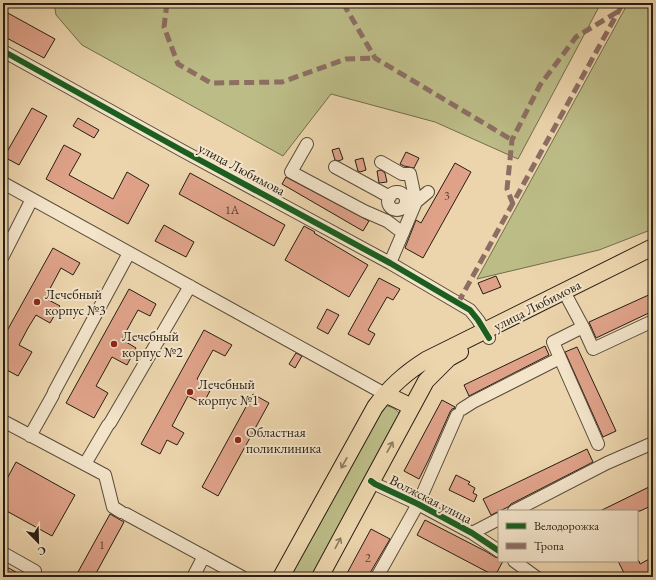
<svg xmlns="http://www.w3.org/2000/svg" width="656" height="580" viewBox="0 0 656 580" font-family="'EB Garamond',serif">
<rect width="100%" height="100%" fill="#ecd5ad"/>
<filter id="stains"><feTurbulence type="fractalNoise" baseFrequency=".005" numOctaves="4"/><feColorMatrix values="0 0 0 0 .2 0 0 0 0 .09 0 0 0 0 .02 0 0 0 .5 -.17"/></filter>
<radialGradient id="worn" r=".72"><stop offset=".6" stop-color="#630" stop-opacity="0"/><stop offset="1" stop-color="#630" stop-opacity=".3"/></radialGradient>
<path fill="#bcbc87" stroke="#726d4d" d="M54,3H601L518,159L435,122L331,94L283,156L82,45L56,15Z
M628,3H653V229L599,250L477,279Z
M386,406C391,406 398,410 400,415L314,577H289L382,408Z"/>
<path fill="#dfa289" stroke="#271e13" d="M6,12L55,39L44,58L3,36V19Z
M32,108L47,116L19,165L4,157Z
M78,118L99,130L94,138L73,126Z
M64,145L81,154L69,175L113,199L127,172L149,185L128,224L46,179Z
M339,148L343,159L339,161L335,160L332,150Z
M406,152L419,158L414,168L404,166L400,164Z
M363,158L366,170L360,172L358,171L355,160Z
M455,163L471,172L423,258L405,248L416,220L421,223Z
M381,170L385,173L387,182L379,183L377,171Z
M190,173L285,225L274,246L179,194Z
M286,177L369,221L363,231L282,184Z
M164,225L194,242L186,257L155,241Z
M304,226L315,232L314,233L368,265L349,297L285,260Z
M53,248L80,263L73,275L61,268L45,298L60,306L50,323L36,315L28,328L19,345L32,352L18,376L3,368V338Z
M496,276L501,287L483,294L478,283Z
M379,278L400,289L393,300L387,297L368,330L375,334L369,345L348,334Z
M129,289L156,304L150,316L138,310L123,337L121,339L136,348L127,365L112,357L96,386L108,393L94,418L66,403Z
M653,293V311L596,338L589,322Z
M327,309L339,315L328,334L317,328Z
M204,330L232,345L225,356L213,350L197,379L212,387L203,404L188,396L172,426L184,433L177,445L167,440L160,454L141,444Z
M545,346L549,355L469,396L464,385Z
M577,347L616,431L603,437L565,352Z
M296,353L302,356L295,368L289,364Z
M253,394L269,403L218,496L202,487Z
M442,400L455,407V408L452,409L450,412L429,459L419,479L404,471Z
M587,449L593,462L511,504L508,507L491,515L483,499Z
M16,462L75,495L52,536L3,509V486Z
M456,475L470,482L468,484L475,488L473,493L477,495L474,502L449,490Z
M653,485V505L640,511H600Z
M110,514L124,522L94,577H87L78,572Z
M425,520L487,552L495,557L499,558V561H503L495,576L417,535Z
M371,529L390,539L370,573V577H345Z
M653,557V571L641,577H626L618,561H639L640,564Z
M3,565L25,577H3Z"/>
<g fill="none" stroke-linecap="round" stroke-linejoin="round">
<g stroke="#584c3a" stroke-width="14">
<path id="minor" d="M3,51L183,151L390,263L458,303L470,310L478,320L489,338
M307,144L291,172L364,211L387,221L403,233
M381,162L402,174H410L416,202
M335,167L390,197
M3,183L385,394
M388 201a9 9 0 1 1 18 0a9 9 0 1 1-18 0Z
M3,256L32,199
M390,263L416,202L428,192
M568,299L583,327L593,349L653,321
M583,327L553,342L598,444
M54,392L129,253
M462,409L473,402L560,358
M3,421L105,475L113,507L121,512
M110,423L190,286
M30,436L53,395
M85,464L108,425
M371,481L375,484L418,504L472,533L499,551
M514,511L607,463L653,443
M126,514L242,577
M472,533L499,519
M3,553L35,571L32,577
M514,561L536,577
M193,577L204,556
M377,577L418,504L457,415"/>
</g>
<g stroke="#271e13" stroke-width="18">
<path id="major" d="M385,394L412,407
M281,577L375,407C390,387 404,374 426,360L653,247
M320,577L426,381L449,358L460,352"/>
</g>
<use href="#minor" stroke="#f3e4ca" stroke-width="12"/>
<use href="#major" stroke="#ecd5ad" stroke-width="16"/>
<path stroke="#8d6e63" stroke-width="5" stroke-dasharray="10 5" stroke-linecap="butt" d="M167,3L164,27L178,64L211,83L282,82L346,59L375,58
M343,3L375,58L512,140
M513,204L507,189L512,140L540,85L576,37L619,11
M458,303L623,3"/>
<g stroke="#f3e4ca" stroke-width="8">
<path id="cycleway" d="M3,51L183,151L390,263L458,303L470,310L478,320L489,338
M371,481L375,484L418,504L472,533L499,551"/>
</g>
<use href="#cycleway" stroke="#1b5e20" stroke-width="6"/>
</g>
<defs><path id="oneway-shaft" d="M-6 0H5M1.5-3L5.5 0L1.5 3" fill="none" stroke-width="1.6" stroke-linecap="round" stroke-linejoin="round"/></defs>
<g stroke="#8a7a60">
<use href="#oneway-shaft" transform="translate(390 447) rotate(-61)"/>
<use href="#oneway-shaft" transform="translate(344 463) rotate(119)"/>
<use href="#oneway-shaft" transform="translate(338 543) rotate(-62)"/>
</g>
<g fill="#8f2418" stroke="#f3e4ca" stroke-width="1.5">
<circle cx="37" cy="302" r="4"/>
<circle cx="114" cy="344" r="4"/>
<circle cx="190" cy="392" r="4"/>
<circle cx="238" cy="440" r="4"/>
</g>
<g text-anchor="middle" dominant-baseline="central" stroke-width="4" stroke-linejoin="round" paint-order="stroke">
<g font-size="12" fill="#553f30">
<text x="447" y="196">3</text>
<text x="232" y="210">1А</text>
<text x="102" y="545">1</text>
<text x="368" y="558">2</text>
</g>
<g font-size="14" fill="#271e13" stroke="#f3e4ca">
<text transform="translate(242 169) rotate(28)">улица Любимова</text>
<text transform="translate(537 305) rotate(-27)">улица Любимова</text>
<text transform="translate(431 499) rotate(27)">Волжская улица</text>
</g>
<g font-size="14" fill="#271e13" stroke="#f3e4ca" text-anchor="start">
<text x="45" y="294">Лечебный<tspan x="45" dy="16">корпус №3</tspan></text>
<text x="122" y="336">Лечебный<tspan x="122" dy="16">корпус №2</tspan></text>
<text x="198" y="384">Лечебный<tspan x="198" dy="16">корпус №1</tspan></text>
<text x="246" y="432">Областная<tspan x="246" dy="16">поликлиника</tspan></text>
</g>
</g>
<rect width="656" height="580" fill="none" stroke="#ecd5ad" stroke-width="16"/>
<rect x="4" y="4" width="648" height="572" fill="none" stroke="#271e13" stroke-width="2"/>
<rect x="8" y="8" width="640" height="564" fill="none" stroke="#271e13"/>
<rect x="498" y="510" width="140" height="52" fill="#f3e4ca" stroke="#a19581"/>
<rect x="506" y="523" width="20" height="6" fill="#1b5e20" stroke="#a19581"/>
<text x="534" y="530" font-size="12" fill="#271e13">Велодорожка</text>
<rect x="506" y="543" width="20" height="6" fill="#8d6e63" stroke="#a19581"/>
<text x="534" y="550" font-size="12" fill="#271e13">Тропа</text>
<g transform="translate(38 542) rotate(157)" stroke="#f3e4ca" stroke-width="3" paint-order="stroke">
<path d="M0-3L7 15L0 10L-7 15Z" fill="#271e13"/>
<text y="-6" font-size="11" font-weight="bold" text-anchor="middle" fill="#271e13">С</text>
</g>
<rect width="100%" height="100%" filter="url(#stains)"/>
<rect width="100%" height="100%" fill="url(#worn)"/>
</svg>
